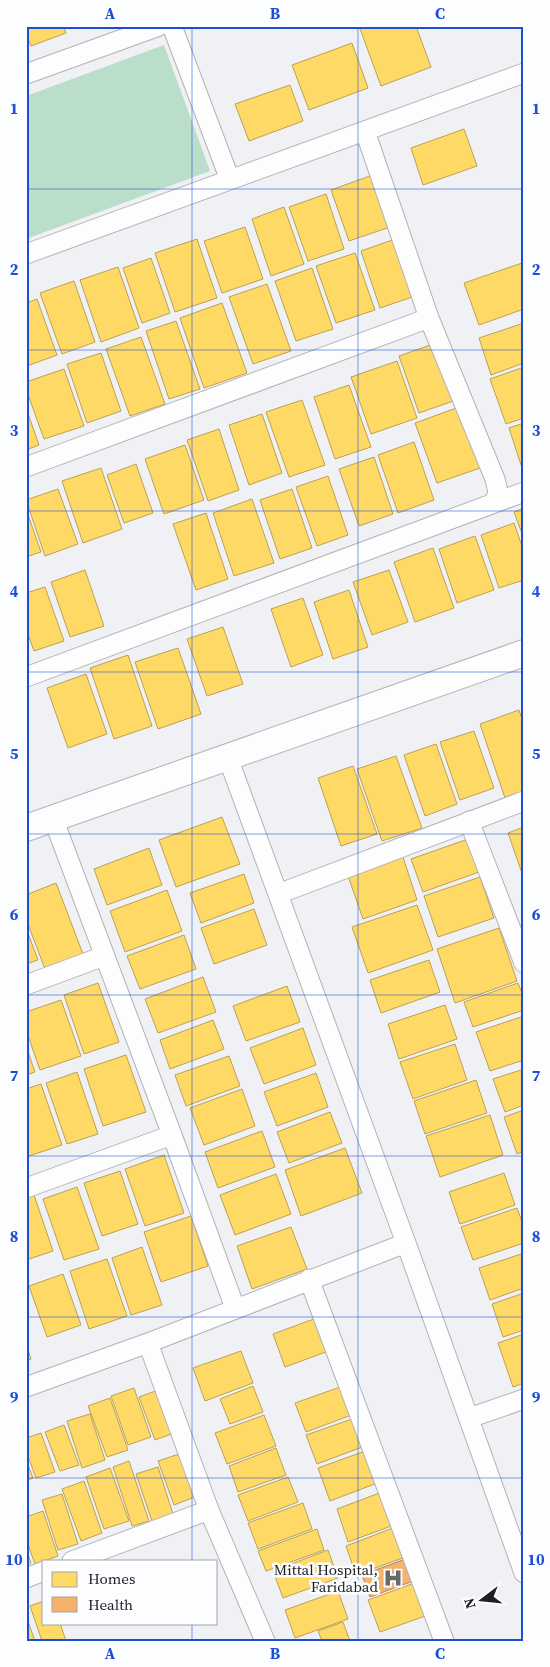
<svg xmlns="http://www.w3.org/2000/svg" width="550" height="1667" viewBox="0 0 550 1667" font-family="'Source Serif 4',serif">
<rect width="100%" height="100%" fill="#eff1f5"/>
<path fill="#badec9" d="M164,45L210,171L26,239V96Z"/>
<path fill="#ffd966" stroke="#bca152" d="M26,26H63L66,33L31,46L26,34Z
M359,26H416L431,67L381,86Z
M352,43L368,88L309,110L292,65Z
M290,85L303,121L249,141L235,104Z
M464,129L477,166L423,185L411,148Z
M378,173L396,225L349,241L331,190Z
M326,194L344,249L308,261L289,207Z
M284,207L304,264L271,276L252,219Z
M245,227L263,279L222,293L204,241Z
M398,238L418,295L380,308L361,251Z
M197,239L217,298L175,312L155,253Z
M355,253L375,310L336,323L316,266Z
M151,258L170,313L142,323L123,268Z
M522,263L524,268V309L479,325L464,283Z
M118,267L139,328L101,342L80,280Z
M312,268L333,329L296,341L275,281Z
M74,281L95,342L62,354L40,293Z
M267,284L291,351L253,364L229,297Z
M37,299L57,355L27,366L26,303Z
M222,303L247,373L204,388L180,318Z
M176,321L200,389L169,399L146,331Z
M524,323V363L491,375L479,338Z
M141,337L165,404L130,416L106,349Z
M436,343L456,400L419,413L399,356Z
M101,353L121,411L87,423L67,364Z
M397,361L417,418L371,434L351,377Z
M524,367V418L506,424L490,379Z
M64,369L84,426L44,439L26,389V382Z
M349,385L371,447L335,459L314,397Z
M302,400L325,465L289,477L266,412Z
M462,406L483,467L437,483L415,423Z
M26,408L39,445L26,450Z
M262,414L282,473L249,485L229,425Z
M524,423V471H523L509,428Z
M219,429L239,490L208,501L187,440Z
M414,442L434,500L398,513L378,455Z
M185,445L204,500L164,514L145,459Z
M374,457L393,514L359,526L339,469Z
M136,464L153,513L124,523L107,475Z
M101,468L122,529L83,543L62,481Z
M328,476L348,535L317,546L296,487Z
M58,489L78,544L45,556L26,500Z
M292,489L312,548L280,559L260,500Z
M252,499L274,563L234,576L213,513Z
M524,508V539L514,512Z
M26,509L41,552L26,557Z
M206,513L228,579L196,590L173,524Z
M514,523L524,552V580L499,588L481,535Z
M475,536L494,590L457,603L439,549Z
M433,548L454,608L415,622L394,562Z
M85,570L104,626L70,637L51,582Z
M389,570L408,622L372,635L353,582Z
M45,587L64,641L34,651L26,629V593Z
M349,590L368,647L333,659L314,602Z
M303,598L323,655L291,667L271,609Z
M223,627L243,684L207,696L187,639Z
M178,648L201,714L158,729L135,662Z
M128,655L152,726L114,739L90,668Z
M86,674L107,734L68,748L47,688Z
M519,710L524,725V791L505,798L480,724Z
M474,731L494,788L460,800L440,742Z
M436,744L457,804L425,816L404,755Z
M396,756L422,828L382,841L357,769Z
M353,766L377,834L341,846L318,778Z
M222,817L240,864L176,887L159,840Z
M524,827V879L508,833Z
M468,839L479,872L423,892L411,859Z
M149,848L162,885L107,905L94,869Z
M403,857L417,900L363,919L348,876Z
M244,874L254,903L201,923L190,893Z
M480,877L494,918L438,937L424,896Z
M56,883L83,954L45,969L26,919V895Z
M167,890L182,931L125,952L110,911Z
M417,905L433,950L368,973L352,927Z
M254,909L267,945L214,964L201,928Z
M26,928L38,960L26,964Z
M499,928L517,981L455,1003L437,949Z
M184,935L196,969L140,989L127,956Z
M429,960L440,992L381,1013L370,980Z
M203,977L216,1012L158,1033L145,999Z
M98,983L119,1042L84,1054L64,995Z
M518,983L524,998V1010L473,1027L464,1002Z
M287,986L300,1022L246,1041L233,1006Z
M61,1000L81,1056L40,1070L26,1030V1012Z
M445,1005L457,1039L399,1059L388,1024Z
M524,1016V1060L490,1071L476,1032Z
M213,1020L224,1049L170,1069L160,1040Z
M303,1028L316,1065L264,1084L250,1048Z
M455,1044L467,1080L413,1099L400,1062Z
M26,1046L35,1072L26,1075Z
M126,1055L146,1112L103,1126L84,1069Z
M229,1056L240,1086L186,1106L175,1075Z
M524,1069V1105L505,1112L493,1079Z
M77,1072L98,1134L67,1144L46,1083Z
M316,1073L328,1107L277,1126L264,1092Z
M476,1080L487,1113L425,1134L414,1101Z
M41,1084L62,1145L26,1157V1089Z
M242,1089L255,1126L204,1145L190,1108Z
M524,1110V1151L517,1154L504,1117Z
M330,1112L342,1143L289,1163L277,1132Z
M490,1115L503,1155L440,1177L426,1136Z
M262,1131L275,1167L218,1188L205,1152Z
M345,1148L362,1193L301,1216L285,1170Z
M164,1155L184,1213L145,1226L125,1169Z
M120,1171L138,1224L102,1236L84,1183Z
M504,1173L515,1205L460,1224L449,1192Z
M276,1174L291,1214L235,1235L220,1195Z
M77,1187L99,1249L64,1260L43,1199Z
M34,1195L53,1251L26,1260V1197Z
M517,1208L524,1227V1243L473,1260L461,1227Z
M191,1216L208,1266L161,1282L144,1232Z
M291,1227L307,1269L252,1289L237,1246Z
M142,1247L162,1305L131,1315L112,1258Z
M524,1253V1288L490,1300L479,1268Z
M107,1259L127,1316L89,1329L70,1271Z
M63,1274L81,1325L47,1337L29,1286Z
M524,1293V1330L503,1337L492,1304Z
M322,1316L334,1349L285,1367L273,1334Z
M524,1334V1383L513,1387L498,1343Z
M26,1344L31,1359L26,1361Z
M241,1351L253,1383L205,1401L193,1368Z
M253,1386L263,1412L230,1424L220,1399Z
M343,1386L354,1414L306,1432L295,1403Z
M134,1388L151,1437L128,1445L111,1396Z
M161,1389L177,1432L155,1440L139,1397Z
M110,1398L128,1450L107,1457L88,1406Z
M90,1414L105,1460L82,1468L67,1421Z
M264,1415L276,1446L227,1464L215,1433Z
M355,1418L365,1446L317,1464L306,1435Z
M64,1425L79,1465L60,1471L45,1432Z
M41,1433L55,1472L36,1478L26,1451V1438Z
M276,1448L286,1475L238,1492L229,1466Z
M368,1450L380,1482L330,1501L318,1468Z
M182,1453L197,1496L174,1505L158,1461Z
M26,1460L33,1478L26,1481Z
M129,1461L149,1521L132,1526L113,1467Z
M158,1467L173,1514L152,1521L136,1474Z
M110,1468L129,1521L104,1529L86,1477Z
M288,1477L298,1502L248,1521L238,1495Z
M84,1481L102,1533L81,1541L62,1489Z
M382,1492L394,1525L348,1542L337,1509Z
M62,1494L78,1544L58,1550L42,1500Z
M303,1503L312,1529L258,1549L248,1523Z
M43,1511L58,1556L35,1564L26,1539V1517Z
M398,1526L408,1556L356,1575L346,1546Z
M317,1529L324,1550L266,1571L258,1551Z
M26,1549L31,1563L26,1565Z
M328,1550L338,1578L283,1598L273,1571Z
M420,1581L431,1614L380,1632L368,1600Z
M338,1591L348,1619L295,1638L285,1610Z
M44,1601V1623H60L66,1641H42L30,1606Z
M26,1616L35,1641H26Z
M343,1622L350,1641H322L318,1631Z"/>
<path fill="#f6b26b" stroke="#b58655" d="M408,1558L416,1580L370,1597L362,1575Z"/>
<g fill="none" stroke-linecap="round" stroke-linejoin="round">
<g stroke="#b2b3b6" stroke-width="21">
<path id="street" d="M172,26L230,180
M26,74L159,26
M365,131L429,318L495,479L498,492L494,503
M26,254L524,73
M26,467L429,318
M26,677L524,492
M228,758L406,1243L524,1573
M53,818L172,1135L235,1308
M469,821L524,963
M278,894L524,801
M26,985L104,956
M26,1188L172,1135
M309,1279L444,1641
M148,1343L209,1510L265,1641
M26,1387L148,1343L406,1243
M469,1418L524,1399
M72,1561L209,1510
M26,1578L44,1571"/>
</g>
<g stroke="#b2b3b6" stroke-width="28">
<path id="secondary" d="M26,828L524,653"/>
</g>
<use href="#street" stroke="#fdfdfe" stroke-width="19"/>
<use href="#secondary" stroke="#fdfdfe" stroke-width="26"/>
</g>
<path fill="none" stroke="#1d4ed8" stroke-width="1" stroke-opacity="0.55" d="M192,26V1561M358,26V1641M26,189H524M26,350H524M26,511H524M26,672H524M26,834H524M26,995H524M26,1156H524M26,1317H524M26,1478H524M192,1623V1641"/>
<defs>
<g id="hospital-bare" transform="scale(1.5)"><path d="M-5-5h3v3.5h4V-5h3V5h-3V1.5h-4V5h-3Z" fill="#67686c" stroke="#fcfdff" stroke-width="2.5" paint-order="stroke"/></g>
</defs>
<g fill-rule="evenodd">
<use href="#hospital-bare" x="393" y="1578"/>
</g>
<g text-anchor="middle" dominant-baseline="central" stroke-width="5" stroke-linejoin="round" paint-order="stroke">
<g font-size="15" fill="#1e1f22" stroke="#fcfdff" text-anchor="end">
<text x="378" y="1569">Mittal Hospital,<tspan x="378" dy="17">Faridabad</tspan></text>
</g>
</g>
<rect width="550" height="1667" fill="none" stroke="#fcfdff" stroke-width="55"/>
<rect x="42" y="1560" width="175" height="65" fill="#fcfdff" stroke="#a3a4a7"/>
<rect x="52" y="1572" width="25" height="15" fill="#ffd966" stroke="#a3a4a7"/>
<text x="88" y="1584" font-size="15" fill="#1e1f22">Homes</text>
<rect x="52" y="1597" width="25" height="15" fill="#f6b26b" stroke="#a3a4a7"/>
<text x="88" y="1610" font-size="15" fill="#1e1f22">Health</text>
<g transform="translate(482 1600) rotate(254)" stroke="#fcfdff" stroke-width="4" paint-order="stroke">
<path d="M0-4L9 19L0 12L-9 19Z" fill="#1e1f22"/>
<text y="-8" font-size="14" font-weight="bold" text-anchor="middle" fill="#1e1f22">N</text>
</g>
<rect x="28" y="28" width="494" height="1612" fill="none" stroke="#1d4ed8" stroke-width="2"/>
<g font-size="16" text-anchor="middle" font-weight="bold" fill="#1d4ed8">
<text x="110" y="19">A</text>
<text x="275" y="19">B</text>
<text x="440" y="19">C</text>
<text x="14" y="114">1</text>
<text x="536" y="114">1</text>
<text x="14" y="275">2</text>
<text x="536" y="275">2</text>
<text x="14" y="436">3</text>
<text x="536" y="436">3</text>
<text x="14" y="597">4</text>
<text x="536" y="597">4</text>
<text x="14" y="759">5</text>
<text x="536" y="759">5</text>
<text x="14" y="920">6</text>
<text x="536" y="920">6</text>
<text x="14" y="1081">7</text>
<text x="536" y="1081">7</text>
<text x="14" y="1242">8</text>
<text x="536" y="1242">8</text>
<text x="14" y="1403">9</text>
<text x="536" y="1403">9</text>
<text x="14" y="1565">10</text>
<text x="536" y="1565">10</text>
<text x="110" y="1659">A</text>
<text x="275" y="1659">B</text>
<text x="440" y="1659">C</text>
</g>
</svg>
